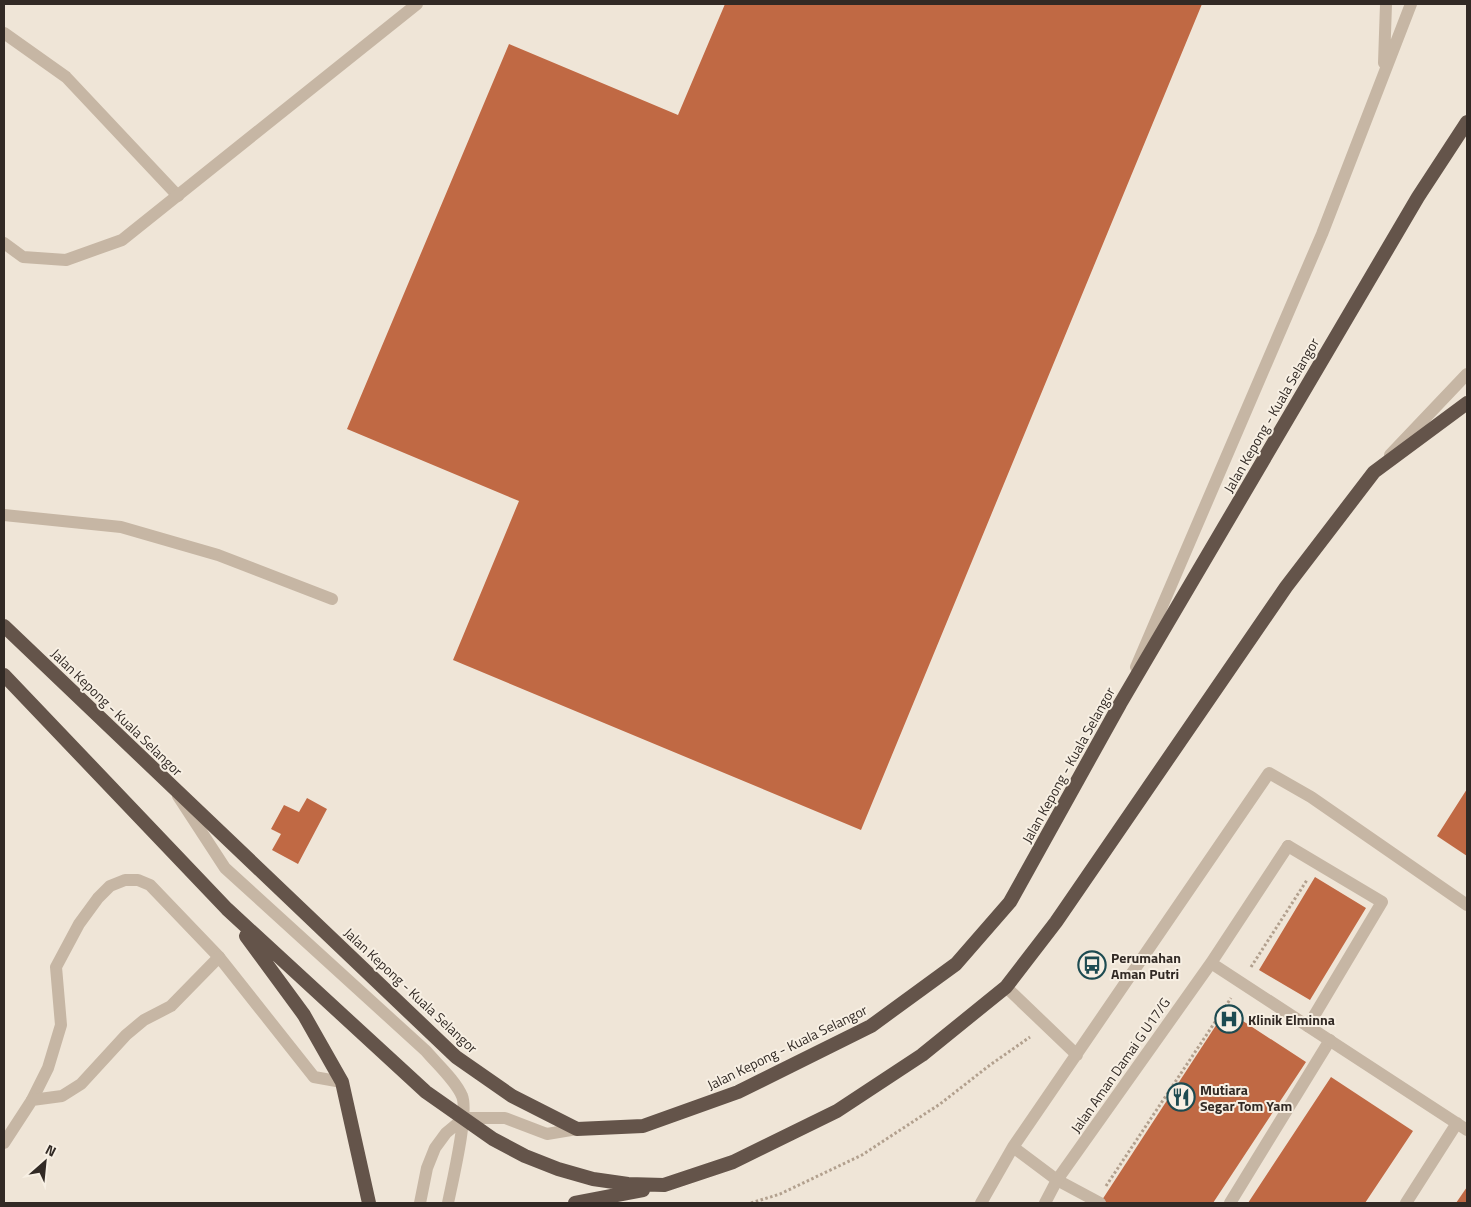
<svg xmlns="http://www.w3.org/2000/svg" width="1471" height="1207" viewBox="0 0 1471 1207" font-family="'Titillium Web',sans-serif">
<rect width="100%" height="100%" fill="#efe5d7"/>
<path fill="#c06944" d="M725,4H1202L861,830L453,660L519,501L347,429L509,44L678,115Z
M1467,789V856L1437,836Z
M307,798L327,809L298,864L272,850L281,834L271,829L284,805L299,812Z
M1315,877L1366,908L1310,1000L1259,970Z
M1226,1010L1306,1062L1213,1203H1108L1102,1200Z
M1331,1077L1413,1131L1365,1203H1248Z
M1467,1187V1203H1456Z"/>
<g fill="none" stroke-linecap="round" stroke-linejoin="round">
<path stroke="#b2a08e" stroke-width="3" stroke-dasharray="2.5 2.5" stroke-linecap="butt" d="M1251,967L1307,880
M1106,1186L1231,998
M751,1203L780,1194L862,1155L940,1104L990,1065L1030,1037"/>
<path stroke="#c6b6a4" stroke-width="12" d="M4,33L66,77L178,196
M4,515L121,527L218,555L332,599
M1288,846L1382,902L1308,1026
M32,1100L48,1068L61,1025L56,967L79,924L98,898L110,886L125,880H138L150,885L219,957
M1057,1180L1100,1203
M1230,1203L1330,1040"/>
<path stroke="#c6b6a4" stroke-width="12" d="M1384,63L1386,4
M4,243L23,257L66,260L122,240L417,4
M1390,455L1467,374
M1136,667L1322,234L1411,4
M178,796L225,868L426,1051C437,1064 456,1081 462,1096C469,1112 452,1183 448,1203
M1211,963L1467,1130
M1006,987L1077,1055
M4,1143L32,1100L62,1096L81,1084L126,1035L144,1020L171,1006L219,957L314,1077L342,1082
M1013,1147L1057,1180
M420,1203L427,1168L435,1148L446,1133L464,1118H505L547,1134L577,1129
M981,1203L1013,1147L1269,773L1311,797L1467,905
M1045,1203L1057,1180L1211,963L1288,846
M1406,1203L1457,1123"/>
<path stroke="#64544a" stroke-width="14" d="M4,626L456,1057L512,1096L577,1129L643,1126L738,1092L871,1026L956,964L1010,902L1120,704L1418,197L1467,122
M4,675L227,909L426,1092L493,1139L525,1156L558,1169L593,1179L628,1184L664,1185L733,1162L837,1111L922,1055L1006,987L1056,922L1286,587L1374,472L1467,403
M246,936L304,1015L342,1082L369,1203
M575,1203L643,1190"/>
</g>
<defs>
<g id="bus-ring" transform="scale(1.4375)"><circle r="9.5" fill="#f7efe3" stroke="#1d4b51" stroke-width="1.5"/><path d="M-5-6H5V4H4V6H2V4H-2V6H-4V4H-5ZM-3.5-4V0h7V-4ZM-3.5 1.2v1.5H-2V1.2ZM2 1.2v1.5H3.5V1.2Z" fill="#1d4b51"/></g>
<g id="hospital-ring" transform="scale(1.4375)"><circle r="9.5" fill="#f7efe3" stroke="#1d4b51" stroke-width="1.5"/><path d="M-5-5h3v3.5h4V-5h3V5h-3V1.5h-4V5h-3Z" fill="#1d4b51"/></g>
<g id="restaurant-ring" transform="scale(1.4375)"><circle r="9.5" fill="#f7efe3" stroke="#1d4b51" stroke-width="1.5"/><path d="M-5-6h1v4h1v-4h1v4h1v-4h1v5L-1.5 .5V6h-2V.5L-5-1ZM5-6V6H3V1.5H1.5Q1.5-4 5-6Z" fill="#1d4b51"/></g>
</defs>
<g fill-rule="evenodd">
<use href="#bus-ring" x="1092" y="965"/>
<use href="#hospital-ring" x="1229" y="1019"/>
<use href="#restaurant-ring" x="1181" y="1097"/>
</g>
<g text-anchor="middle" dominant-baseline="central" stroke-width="4" stroke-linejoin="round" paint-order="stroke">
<g font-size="14" fill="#322a25" stroke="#f7efe3">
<text transform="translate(1271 415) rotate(-60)">Jalan Kepong - Kuala Selangor</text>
<text transform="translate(117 712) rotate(44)">Jalan Kepong - Kuala Selangor</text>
<text transform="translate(1068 765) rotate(-61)">Jalan Kepong - Kuala Selangor</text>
<text transform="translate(411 990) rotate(43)">Jalan Kepong - Kuala Selangor</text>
<text transform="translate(787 1047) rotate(-26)">Jalan Kepong - Kuala Selangor</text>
<text transform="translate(1120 1065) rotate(-55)">Jalan Aman Damai G U17/G</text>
</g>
<g font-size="14" font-weight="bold" fill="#322a25" stroke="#f7efe3" text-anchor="start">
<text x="1111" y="957">Perumahan<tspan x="1111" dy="16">Aman Putri</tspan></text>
<text x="1248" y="1019">Klinik Elminna</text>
<text x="1200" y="1089">Mutiara<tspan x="1200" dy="16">Segar Tom Yam</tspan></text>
</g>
</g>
<rect width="1471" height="1207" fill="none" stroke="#322a25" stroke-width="10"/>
<g transform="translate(45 1162) rotate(27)" stroke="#f7efe3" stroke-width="4" paint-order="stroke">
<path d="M0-4L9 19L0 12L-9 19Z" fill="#322a25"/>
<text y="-8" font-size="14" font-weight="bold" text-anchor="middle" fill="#322a25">N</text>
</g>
</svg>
